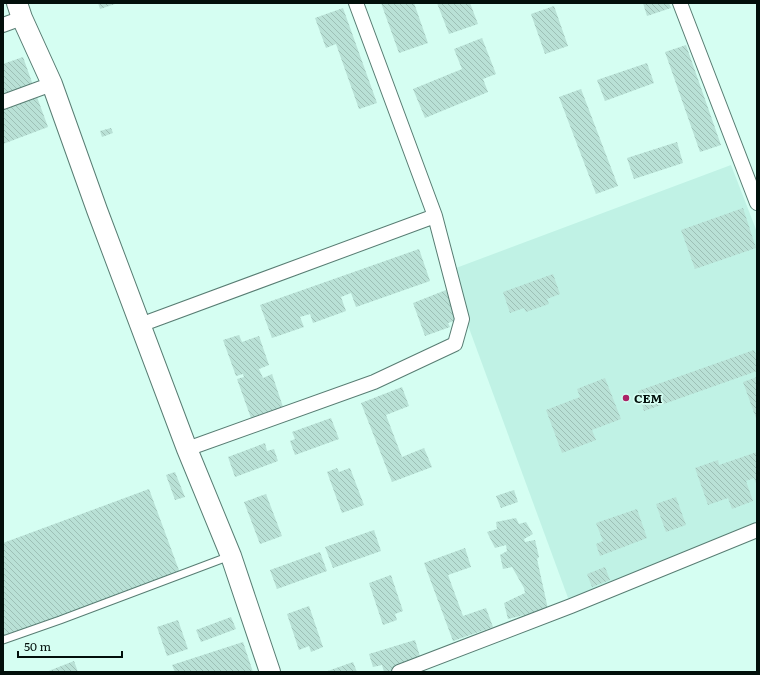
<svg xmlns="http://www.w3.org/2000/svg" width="760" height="675" viewBox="0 0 760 675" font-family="Literata,serif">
<defs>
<pattern id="building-back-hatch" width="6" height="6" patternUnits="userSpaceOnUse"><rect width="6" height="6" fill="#b9e1d6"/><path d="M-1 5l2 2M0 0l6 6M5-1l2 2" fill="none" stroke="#9dc0b6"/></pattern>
</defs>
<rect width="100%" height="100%" fill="#d5fef2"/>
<path fill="#c0f2e5" d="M731,165L757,232V525L571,606L448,271Z"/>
<path fill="url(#building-back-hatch)" d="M98,3H118L100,9Z
M381,3H414L428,43L399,53Z
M437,3H470L478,24L449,34Z
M643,3H669L671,8L647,16Z
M554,6L568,46L545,54L531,14Z
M343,8L377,103L359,109L336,44L326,48L315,18Z
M482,38L496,74L483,79L488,92L425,118L413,89L462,69L454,49Z
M686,45L721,145L700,152L665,52Z
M23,57L34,88L3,98V64Z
M647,63L654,83L605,101L597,80Z
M581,89L618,186L596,194L559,97Z
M37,97L48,127L3,144V110Z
M111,128L113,133L102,137L100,131Z
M677,142L683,163L634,179L627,158Z
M743,208L756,248L695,269L681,230Z
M419,249L430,281L356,307L351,293L341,297L346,311L313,323L310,314L300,317L304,327L272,338L260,305Z
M553,274L560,294L547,299L549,304L526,312L524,308L510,313L503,292Z
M446,290L457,320L448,323L450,327L425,336L413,303Z
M239,335L242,342L259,336L269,365L259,369L263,378L272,374L284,410L252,421L237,379L244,377L243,374L236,376L223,340Z
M754,350L757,357V371L644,411L638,391Z
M757,377V421L743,382Z
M605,378L621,419L592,430L596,440L562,453L546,410L580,397L577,389Z
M402,387L409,406L386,415L402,457L424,448L432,467L392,482L361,403Z
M331,418L339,439L295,455L290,441L295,439L292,432Z
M265,443L267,451L274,449L278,461L235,477L228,457Z
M757,452V486L754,478L746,481L753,501L732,509L728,498L708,505L695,468L718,460L719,465Z
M337,468L339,472L350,468L364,505L342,513L327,472Z
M175,472L185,497L175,500L166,475Z
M149,489L180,573L3,637V543Z
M514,490L518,502L501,508L496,496Z
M266,494L282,536L260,544L244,502Z
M676,497L686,525L666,532L656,504Z
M637,509L647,538L600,556L596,544L603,541L596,523Z
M516,518L519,524L526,522L533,534L524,539L525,542L535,540L539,557L537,559L548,609L508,619L504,603L525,593L524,588L512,567L503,569L500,555L507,551L506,545L495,548L487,532L497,529L496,522Z
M374,530L381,551L333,568L325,547Z
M465,548L471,567L448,575L463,616L486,608L493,627L453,641L424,563Z
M320,552L327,571L277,589L270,570Z
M605,567L610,580L592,587L587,574Z
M391,575L403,611L395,614L397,620L383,625L369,583Z
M309,606L323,647L311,652L309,646L299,650L287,614Z
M231,617L236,629L201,642L196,630Z
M178,620L188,649L167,656L157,627Z
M415,640L422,663L392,672H384L382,665L373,667L369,654Z
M243,642L253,672H175L172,665Z
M74,661L78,672H46Z
M353,662L357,672H325Z"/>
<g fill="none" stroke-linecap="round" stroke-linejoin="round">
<g stroke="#587d73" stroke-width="9">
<path id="lane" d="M3,640L60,620L230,556"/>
</g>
<g stroke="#587d73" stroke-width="16">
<path id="street" d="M680,3L757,203
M3,25L22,18
M3,102L52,84
M140,325L435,216L356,3
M187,449L374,382L455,344L462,319L435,216
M399,672L571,606L757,530"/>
</g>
<g stroke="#587d73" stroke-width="22">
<path id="secondary" d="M17,3L22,18L52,84L97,210L187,449L231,556L270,672"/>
</g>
<use href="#lane" stroke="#fff" stroke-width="7"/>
<use href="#street" stroke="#fff" stroke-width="14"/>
<use href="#secondary" stroke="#fff" stroke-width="20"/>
</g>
<circle fill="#ab2266" stroke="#d5fef2" stroke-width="1.5" cx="626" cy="398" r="4"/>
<g text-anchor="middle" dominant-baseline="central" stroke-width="3.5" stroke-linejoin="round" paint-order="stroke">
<g font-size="12" font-weight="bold" fill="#020f0b" stroke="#d5fef2" text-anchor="start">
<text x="634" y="398">CEM</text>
</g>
</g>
<rect width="760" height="675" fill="none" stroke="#020f0b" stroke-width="8"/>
<path d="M18 651v6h104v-6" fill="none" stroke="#020f0b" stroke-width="2"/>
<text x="24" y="651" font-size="12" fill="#020f0b" stroke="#d5fef2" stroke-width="3" paint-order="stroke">50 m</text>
</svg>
